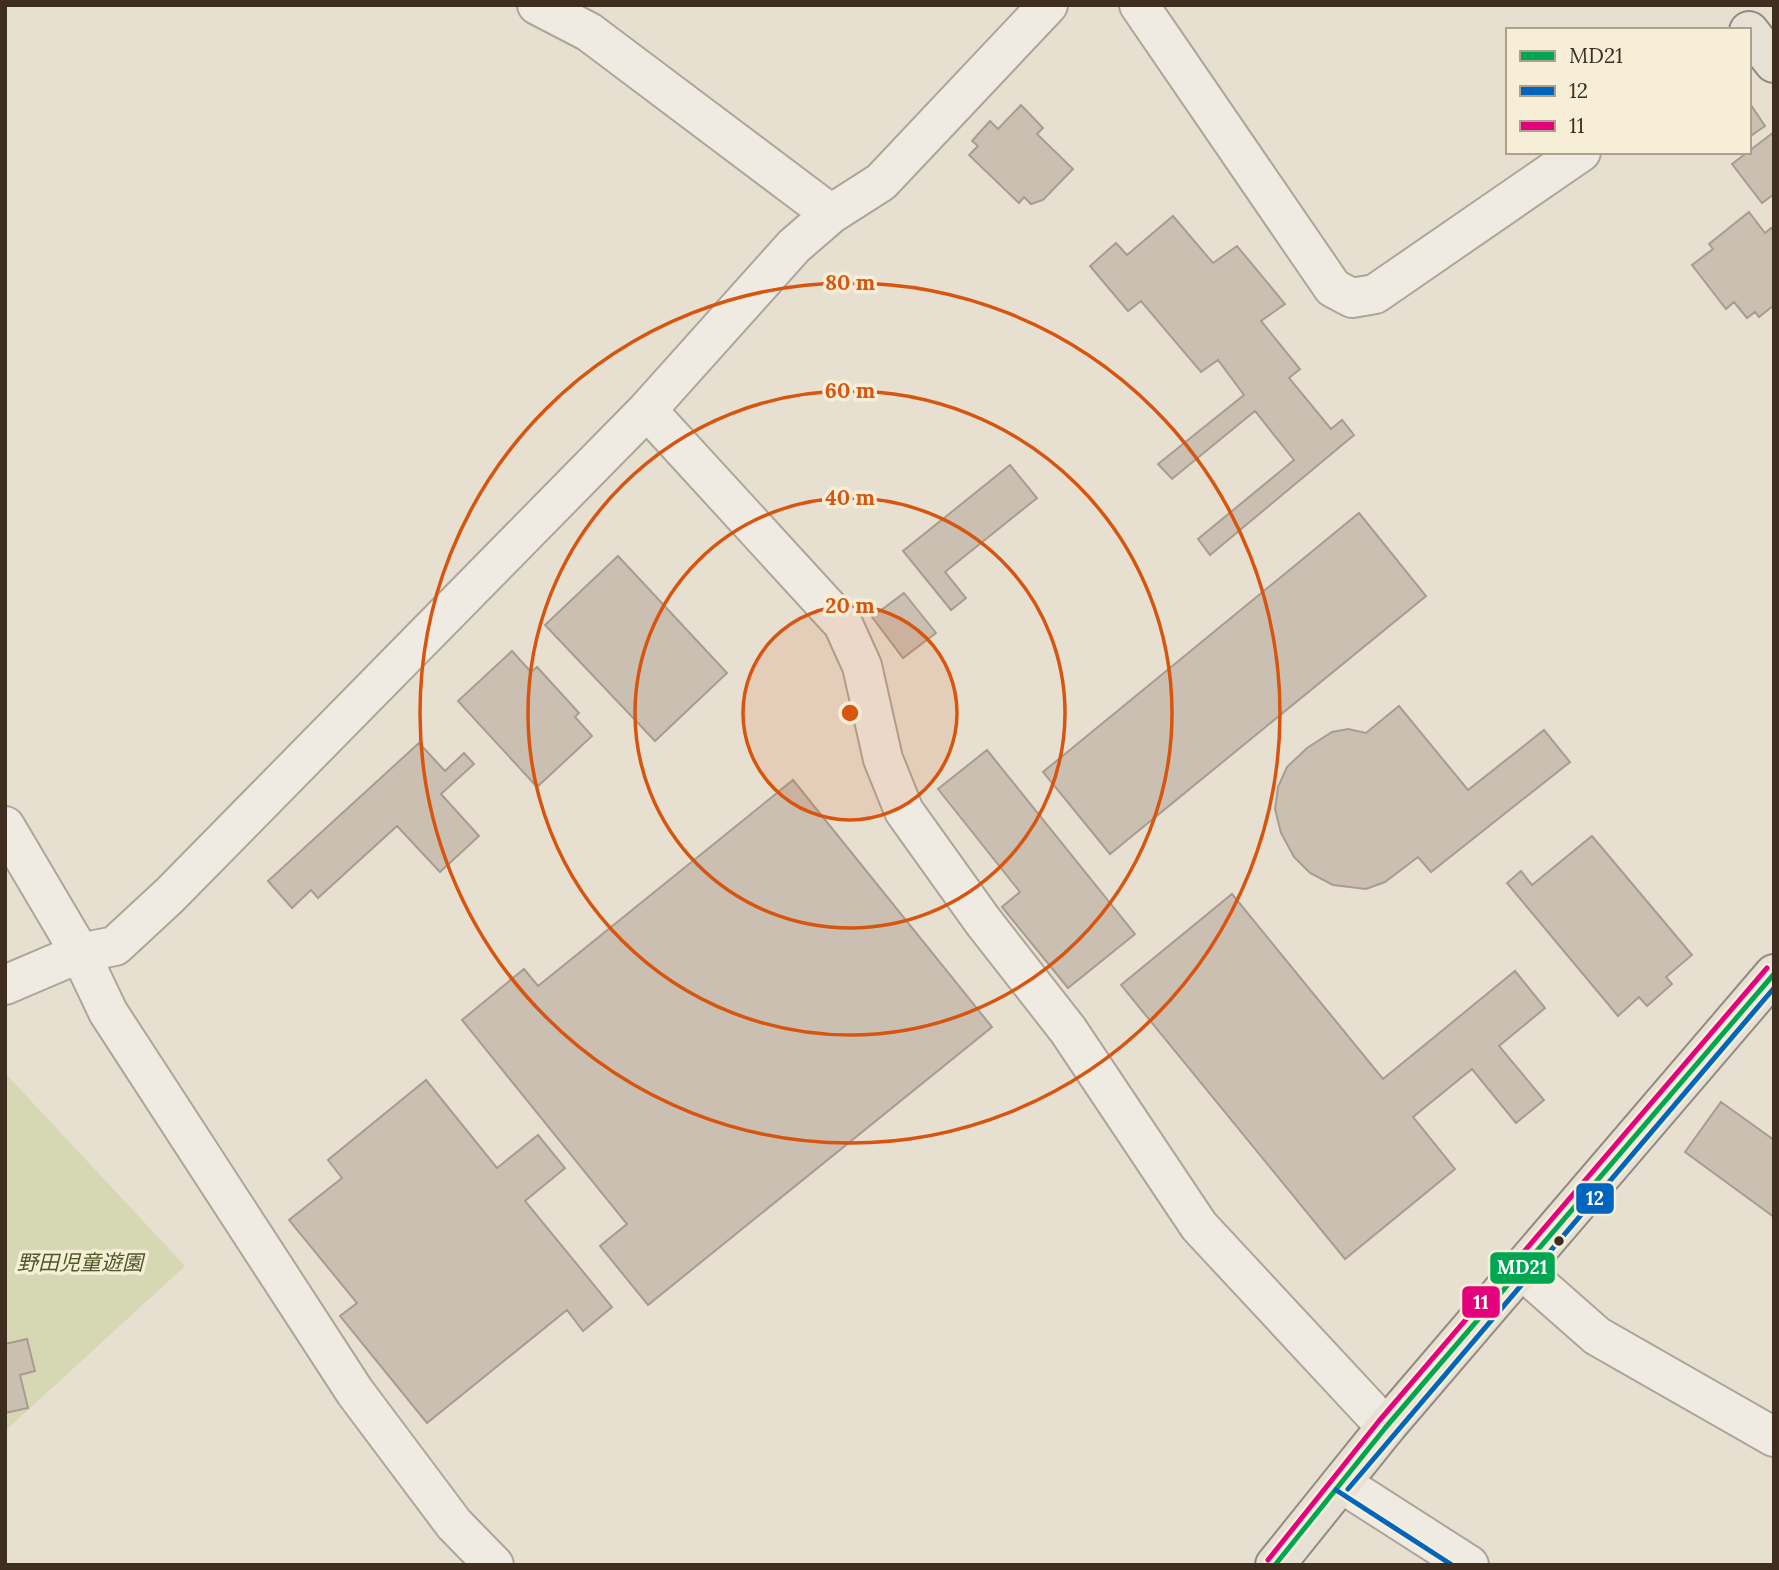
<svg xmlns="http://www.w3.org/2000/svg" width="1779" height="1570" viewBox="0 0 1779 1570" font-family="Lora,'Noto Sans JP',serif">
<rect width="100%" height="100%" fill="#e7e0d1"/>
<path fill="#d6d7b3" d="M5,1073L185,1266L5,1431Z"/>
<path fill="#cbbfb2" stroke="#a89c90" stroke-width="2" d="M1749,102L1765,126L1749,137Z
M1021,105L1043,128L1037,134L1073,169L1043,200L1031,204L1024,197L1019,203L969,155L978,146L972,141L990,121L998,129Z
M1774,132V194L1762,203L1732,164Z
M1749,212L1765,233L1771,228L1774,232V305L1759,317L1755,312L1747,318L1734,302L1726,309L1692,265L1713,249L1709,244Z
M1173,216L1213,263L1237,246L1285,304L1261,321L1300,369L1289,378L1331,429L1342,420L1354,435L1210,555L1198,539L1294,460L1255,411L1172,479L1158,464L1244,395L1218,360L1201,372L1141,301L1128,311L1090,266L1116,243L1127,255Z
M1010,465L1037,498L945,572L966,598L951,610L903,551Z
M1359,513L1426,596L1110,854L1043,772Z
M618,556L727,673L655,741L545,625Z
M904,593L936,633L903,658L872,617Z
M512,651L531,672L537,667L579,713L575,717L592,736L537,787L458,701Z
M1399,706L1468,790L1544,730L1570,762L1431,872L1418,857L1385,882L1366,889L1333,885L1310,873L1294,857L1281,833L1275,809L1278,787L1287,767L1307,748L1332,732L1348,729L1366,733Z
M419,743L445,771L464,753L474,764L441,794L479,836L440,872L397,826L318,898L311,890L292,908L268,881Z
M987,750L1135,934L1068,988L1002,907L1020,892L938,789Z
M793,780L992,1027L648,1305L600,1246L627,1224L462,1020L524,969L538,986Z
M1592,836L1692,955L1666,977L1672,984L1647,1006L1639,997L1618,1016L1507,883L1521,871L1532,885Z
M1232,894L1383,1079L1515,971L1545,1008L1499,1046L1544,1100L1516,1123L1472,1069L1413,1117L1455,1169L1345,1259L1121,985Z
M426,1080L497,1168L538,1135L565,1168L525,1201L612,1307L583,1331L567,1310L427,1423L340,1316L357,1303L289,1220L342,1178L328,1160Z
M1721,1102L1774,1140V1217L1685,1152Z
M27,1339L35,1371L20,1375L28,1408L5,1413V1344Z"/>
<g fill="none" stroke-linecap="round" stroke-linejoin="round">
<g stroke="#ada599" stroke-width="42">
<path id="minor" d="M537,5L589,32L831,214
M1139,5L1333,288L1352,298L1375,294L1581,152
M647,410L843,624L862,666L883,759L904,811L982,920L1068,1030L1199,1226L1386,1427
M5,826L80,953L108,1012L355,1392L454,1524L494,1565
M5,985L80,953L115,946L170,895L647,410L794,246L831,214L881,182L1048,5
M1521,1269L1597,1336L1774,1437"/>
</g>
<g stroke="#ada599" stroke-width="42">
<path id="tertiary" d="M1341,1483L1469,1565"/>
</g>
<g stroke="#928b80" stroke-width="42">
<path id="primary" d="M1749,31L1774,63
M1275,1565L1386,1427L1774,974"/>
</g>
<use href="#minor" stroke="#efebe3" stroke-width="38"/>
<use href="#tertiary" stroke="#efebe3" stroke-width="38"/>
<use href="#primary" stroke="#e6e1d4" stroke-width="38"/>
<g stroke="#f7eed8" stroke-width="10">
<path id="bus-1" d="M1275,1565L1386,1427L1774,974"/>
</g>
<g stroke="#f7eed8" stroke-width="10">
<path id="bus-2" d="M1348,1489L1774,988
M1336,1490L1452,1565"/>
</g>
<g stroke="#f7eed8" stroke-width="10">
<path id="bus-3" d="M1268,1560L1379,1421L1767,968"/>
</g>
<use href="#bus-1" stroke="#00a651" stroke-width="5"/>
<use href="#bus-2" stroke="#0065bd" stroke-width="5"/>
<use href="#bus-3" stroke="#e5007d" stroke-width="5"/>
</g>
<circle cx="850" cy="713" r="107" fill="#d7550e" fill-opacity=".12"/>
<g fill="none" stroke="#d7550e" stroke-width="3.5">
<circle cx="850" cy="713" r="107"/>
<circle cx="850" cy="713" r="215"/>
<circle cx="850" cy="713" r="322"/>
<circle cx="850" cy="713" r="430"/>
</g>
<circle fill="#3d2e20" stroke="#f7eed8" stroke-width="2.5" cx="1559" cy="1241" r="6"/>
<g text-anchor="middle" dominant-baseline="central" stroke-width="7" stroke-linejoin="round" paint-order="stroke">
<g font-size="21" font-style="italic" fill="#4d5a26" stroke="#f7eed8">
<text x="80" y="1262">野田児童遊園</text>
</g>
</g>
<circle cx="850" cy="713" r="10" fill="#d7550e" stroke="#f7eed8" stroke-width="3.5"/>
<g font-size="21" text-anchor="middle" font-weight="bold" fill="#d7550e" stroke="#f7eed8" stroke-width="7" stroke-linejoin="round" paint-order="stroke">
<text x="850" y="290">80 m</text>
<text x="850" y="398">60 m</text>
<text x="850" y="505">40 m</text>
<text x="850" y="613">20 m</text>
</g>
<g stroke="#f7eed8" stroke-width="2.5">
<rect x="1575" y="1182" width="40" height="33" rx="7" fill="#0065bd"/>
<rect x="1489" y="1251" width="67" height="34" rx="7" fill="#00a651"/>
<rect x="1461" y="1285" width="40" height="34" rx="7" fill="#e5007d"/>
</g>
<g font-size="19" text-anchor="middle" font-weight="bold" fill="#fff">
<text x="1595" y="1205">12</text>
<text x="1522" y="1274">MD21</text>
<text x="1481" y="1309">11</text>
</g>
<rect width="1779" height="1570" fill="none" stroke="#3d2e20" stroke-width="14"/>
<rect x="1506" y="28" width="245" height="126" fill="#f7eed8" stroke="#ada18e" stroke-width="2"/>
<rect x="1520" y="51" width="35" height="10" fill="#00a651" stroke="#ada18e" stroke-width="2"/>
<text x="1569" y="63" font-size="21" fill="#3d2e20">MD21</text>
<rect x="1520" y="86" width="35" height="10" fill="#0065bd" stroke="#ada18e" stroke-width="2"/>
<text x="1569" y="98" font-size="21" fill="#3d2e20">12</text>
<rect x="1520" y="121" width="35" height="10" fill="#e5007d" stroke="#ada18e" stroke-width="2"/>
<text x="1569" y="133" font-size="21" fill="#3d2e20">11</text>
</svg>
